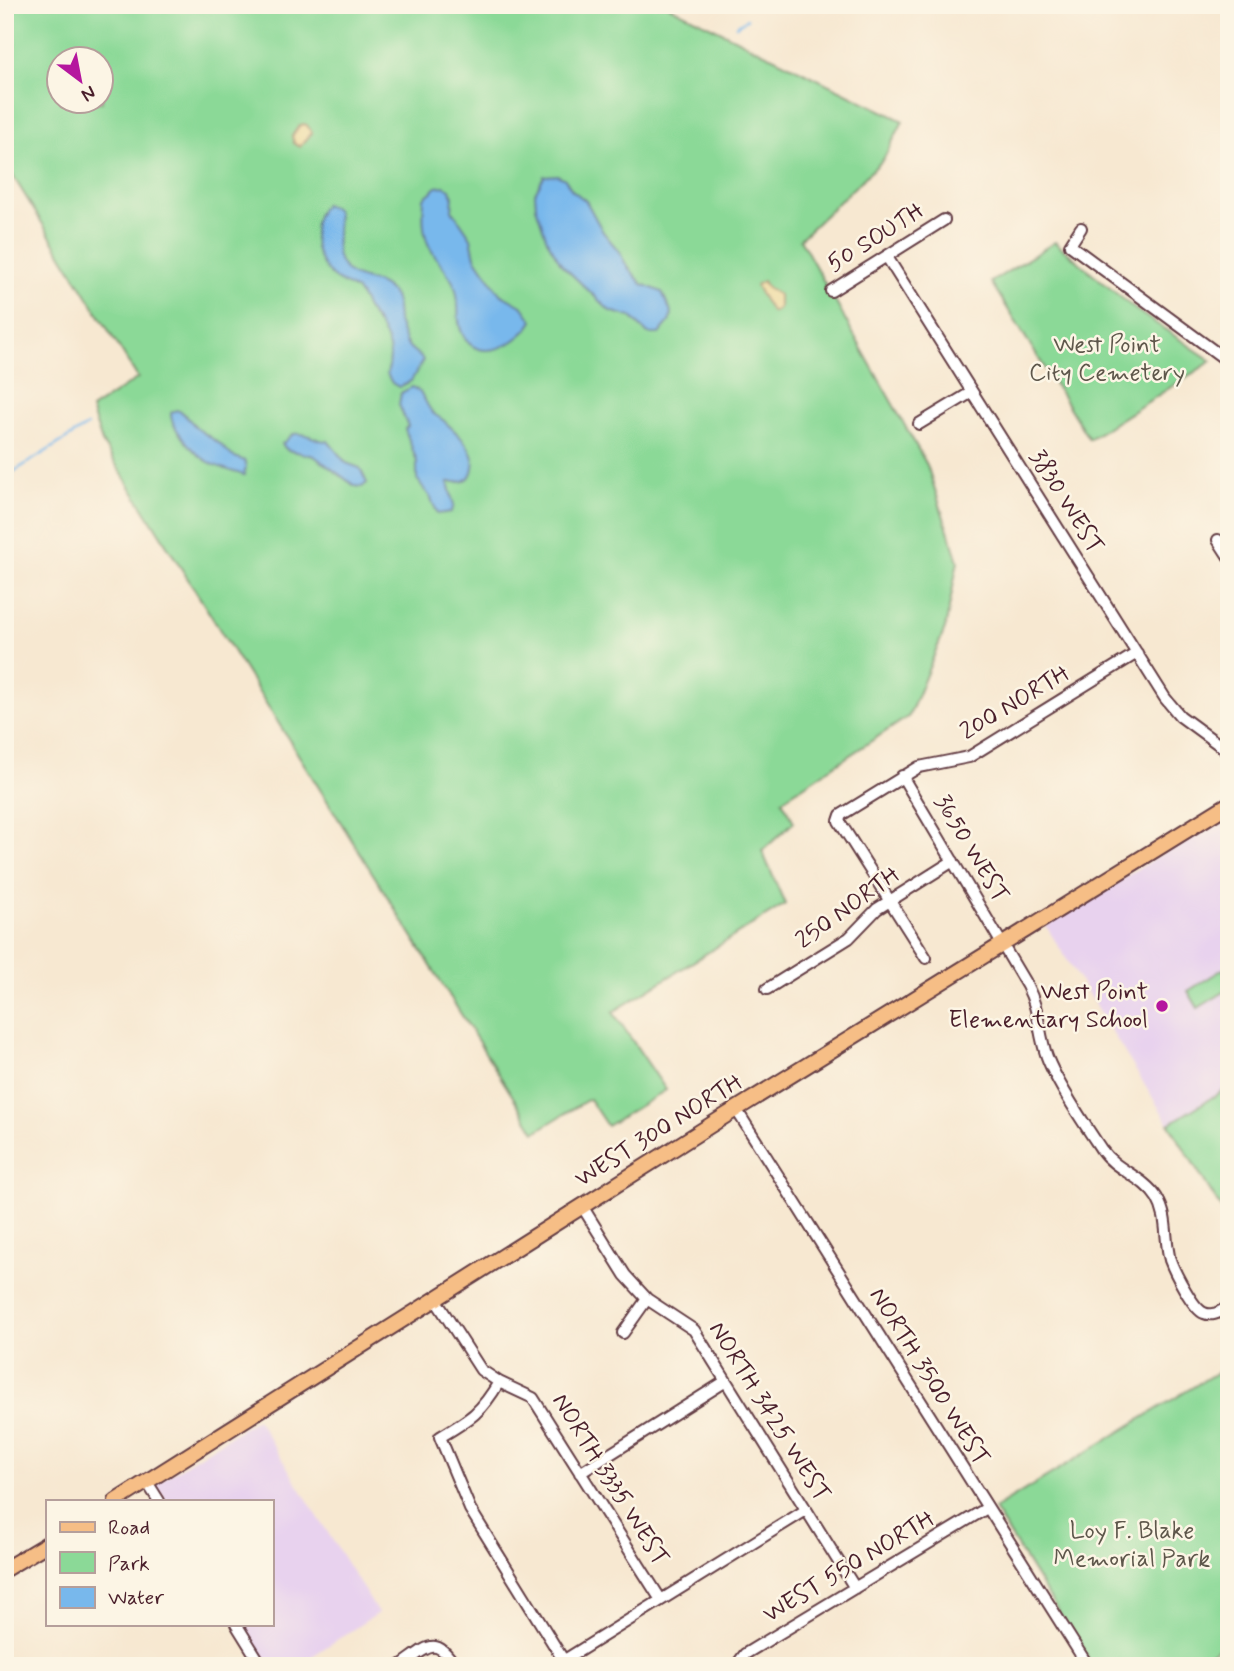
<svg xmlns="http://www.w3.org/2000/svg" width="1234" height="1671" viewBox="0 0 1234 1671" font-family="Mynerve,sans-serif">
<rect width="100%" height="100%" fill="#fcf5e5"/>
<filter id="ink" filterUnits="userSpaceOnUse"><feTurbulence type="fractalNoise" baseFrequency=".0143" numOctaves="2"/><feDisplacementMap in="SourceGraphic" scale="14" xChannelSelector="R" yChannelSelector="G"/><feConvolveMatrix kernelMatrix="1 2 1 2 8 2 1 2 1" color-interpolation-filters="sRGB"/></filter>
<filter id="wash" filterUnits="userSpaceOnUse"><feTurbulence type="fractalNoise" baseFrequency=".00686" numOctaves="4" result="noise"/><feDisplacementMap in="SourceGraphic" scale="28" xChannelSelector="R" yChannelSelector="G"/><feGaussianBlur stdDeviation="1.57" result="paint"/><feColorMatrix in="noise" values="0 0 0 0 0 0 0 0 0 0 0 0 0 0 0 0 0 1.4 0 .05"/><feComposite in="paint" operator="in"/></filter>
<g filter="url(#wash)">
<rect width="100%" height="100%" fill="#f7e8d1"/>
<path fill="#e8d2ee" d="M1229,813V1087L1169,1124L1046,926Z
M257,1419L378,1613L297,1666H268L242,1624H271V1501H166L155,1484Z"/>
<path fill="#8bd997" stroke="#6a7c61" stroke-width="2" fill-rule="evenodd" d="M5,5H667L903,121L883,160L800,239L927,465L958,561L945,629L909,716L782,800L794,822L762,851L785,904L613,1012L666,1090L607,1126L589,1099L535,1132L102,442L91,409L138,378L5,163ZM60,60H102V102H60Z
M1055,242L1136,310L1212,361L1089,439L991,282Z
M1223,969L1229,977V989L1198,1008L1188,991Z
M1229,1087V1221L1169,1124Z
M1229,1365V1642L1190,1666H1092L994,1509Z"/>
<path fill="#eeda9e" stroke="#9c7c64" stroke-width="2" d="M303,124L307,125L312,133L300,147L294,143L292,136L299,126Z
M763,281L767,288L779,295V308L774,312H771C767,303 759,294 756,285Z"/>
<path fill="#78b8ec" stroke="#616c8c" stroke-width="2" d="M557,175L565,179L572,190L586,201L603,232L618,250L627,266L642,284L662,292L672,314L669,322L659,334H648L631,317L610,311L562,265L547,240L536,207L535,193L544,176Z
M444,186L450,189L453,196L452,210L471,238L475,257L500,294L523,307L533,321C520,343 479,366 463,335C455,321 461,302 455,287C450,272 436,261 429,246C422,231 423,214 424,198L437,187Z
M325,204L336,209C341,227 332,245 340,262C352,285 374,275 389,290C398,299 397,309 398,321C399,326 403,335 405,341C409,350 417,352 423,360L411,381L399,387L392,383L387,374C396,347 383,331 368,310C364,304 362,296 357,291C350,286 340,283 333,277C314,261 306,222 325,204Z
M412,387C424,392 424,402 432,412C435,416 442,418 445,422C457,433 477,450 473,468C470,484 460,482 448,482L454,506L451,512L438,514L430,497L417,479V462L405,429L408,426L399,405L401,393Z
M176,410L182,412L198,429L220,444L232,456L245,461L246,467L244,475C232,471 218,468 207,461C195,454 170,427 171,413Z
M293,434C309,432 317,442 328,441L346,463L360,468L367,483L362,487L355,486L314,456L287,450L282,444Z"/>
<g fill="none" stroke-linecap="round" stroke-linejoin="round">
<path stroke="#78b8ec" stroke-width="2.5" d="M736,26L747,19
M5,477L87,426"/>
</g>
</g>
<g filter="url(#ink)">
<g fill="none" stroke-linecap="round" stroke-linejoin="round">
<g stroke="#643d44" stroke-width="14">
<path id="minor" d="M1081,228L1070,245L1229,362
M887,257L1165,698L1180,716L1229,752
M831,291L944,220
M919,424L972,392
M1218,540L1229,557
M902,776L1027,986C1040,1010 1038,1033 1047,1057C1057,1084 1085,1125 1101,1149C1116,1171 1143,1176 1157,1198C1169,1218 1164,1239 1170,1260C1174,1271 1193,1309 1204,1313C1213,1317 1221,1311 1229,1307
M926,958L839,821L841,815L919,767L969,757L1137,653
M767,989L849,938L877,909L953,861
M736,1109L1088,1666
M582,1206L625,1275L647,1299L694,1330L855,1588
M435,1299L481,1370L499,1382L533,1398L661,1600
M623,1333L647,1299
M499,1382C481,1413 470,1419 440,1437L470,1509L567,1666
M580,1473L726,1381
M147,1482L159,1501
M236,1624L262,1666
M563,1661L806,1510
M400,1666C426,1649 435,1633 455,1666
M736,1666L745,1654L987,1508"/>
</g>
<g stroke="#643d44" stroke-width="18">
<path id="major" d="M116,1501L725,1116L1229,804
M5,1569L47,1544"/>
</g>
<use href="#minor" stroke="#fff" stroke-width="10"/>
<use href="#major" stroke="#f6be86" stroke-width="14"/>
</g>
</g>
<circle fill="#b5179e" stroke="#fcf5e5" stroke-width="2.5" cx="1162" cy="1006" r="7"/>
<g text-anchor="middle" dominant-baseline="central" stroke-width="5" stroke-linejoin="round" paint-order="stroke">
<g font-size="24" fill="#4a1f2b" stroke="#fcf5e5">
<text transform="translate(876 238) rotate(-32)">50 SOUTH</text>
<text transform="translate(1066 502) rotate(58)">3830 WEST</text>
<text transform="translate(1015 703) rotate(-31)">200 NORTH</text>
<text transform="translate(971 849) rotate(59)">3650 WEST</text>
<text transform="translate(848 908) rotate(-36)">250 NORTH</text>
<text transform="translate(659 1131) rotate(-32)">WEST 300 NORTH</text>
<text transform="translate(929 1377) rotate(58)">NORTH 3500 WEST</text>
<text transform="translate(769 1412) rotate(58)">NORTH 3425 WEST</text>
<text transform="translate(610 1480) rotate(58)">NORTH 3335 WEST</text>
<text transform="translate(849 1567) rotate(-31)">WEST 550 NORTH</text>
</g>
<g font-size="24" fill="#5e574b" stroke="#fcf5e5">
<text x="1107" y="345">West Point<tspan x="1107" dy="28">City Cemetery</tspan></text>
<text x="1132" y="1531">Loy F. Blake<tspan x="1132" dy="28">Memorial Park</tspan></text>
</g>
<g font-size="24" fill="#4a1f2b" stroke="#fcf5e5" text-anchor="end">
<text x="1148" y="992">West Point<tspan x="1148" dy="28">Elementary School</tspan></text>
</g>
</g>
<rect width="1234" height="1671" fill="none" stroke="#fcf5e5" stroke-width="28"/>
<rect x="46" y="1500" width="228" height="126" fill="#fcf5e5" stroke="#b59f9b" stroke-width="2"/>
<rect x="60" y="1522" width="35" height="10" fill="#f6be86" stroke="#b59f9b" stroke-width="2"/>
<text x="108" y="1534" font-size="21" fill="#4a1f2b">Road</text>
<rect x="60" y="1552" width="35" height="21" fill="#8bd997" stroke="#b59f9b" stroke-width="2"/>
<text x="108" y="1570" font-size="21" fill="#4a1f2b">Park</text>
<rect x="60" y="1587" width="35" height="21" fill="#78b8ec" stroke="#b59f9b" stroke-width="2"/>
<text x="108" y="1604" font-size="21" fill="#4a1f2b">Water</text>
<g transform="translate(80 80) rotate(148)"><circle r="33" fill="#fcf5e5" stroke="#b59f9b" stroke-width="2"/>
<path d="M0-5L12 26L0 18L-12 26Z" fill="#b5179e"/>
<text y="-10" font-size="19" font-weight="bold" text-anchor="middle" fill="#4a1f2b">N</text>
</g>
</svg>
